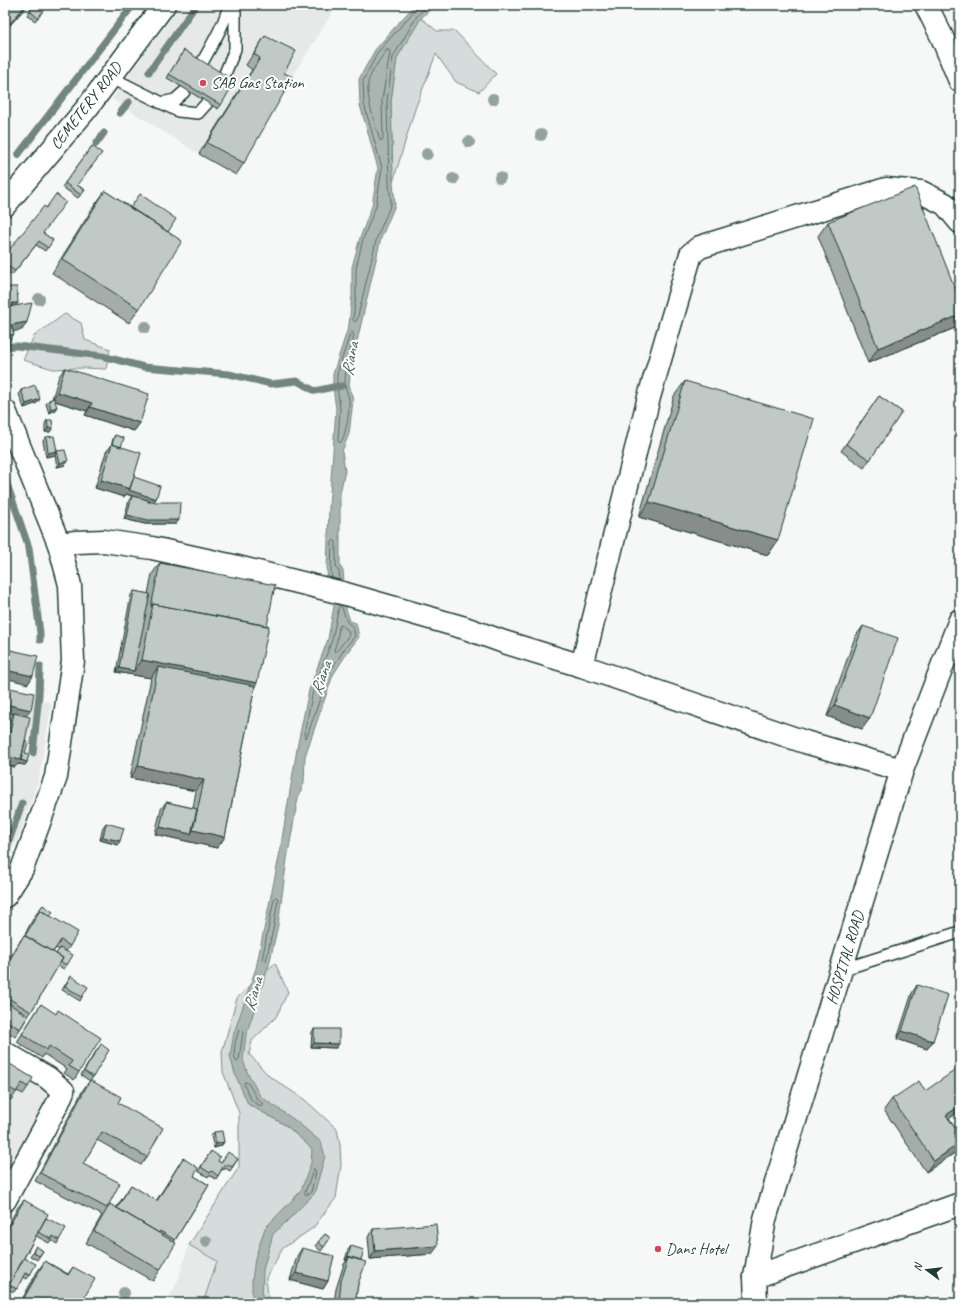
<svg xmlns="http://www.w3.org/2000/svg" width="965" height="1308" viewBox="0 0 965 1308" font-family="Caveat,sans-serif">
<rect width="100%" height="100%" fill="#f6f7f7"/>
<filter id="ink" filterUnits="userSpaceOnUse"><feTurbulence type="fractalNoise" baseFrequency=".025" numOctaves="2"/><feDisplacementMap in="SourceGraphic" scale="8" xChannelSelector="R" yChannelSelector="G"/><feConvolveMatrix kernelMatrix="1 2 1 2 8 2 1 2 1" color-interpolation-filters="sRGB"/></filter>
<g filter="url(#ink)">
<path fill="#e6e9e8" d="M179,5H337L285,88L236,175L199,154L112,99Z
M5,692L52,703L39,778L18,839L5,863Z
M5,1060L52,1090L56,1098L5,1189Z
M189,1245L217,1260L203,1303H166L177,1283Z"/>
<path fill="#d6dcdb" stroke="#7a8c88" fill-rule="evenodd" d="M421,18L437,31H455L496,74L479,92L456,82L436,54L415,109L393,182L391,101L397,58Z
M65,314L81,323L85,340L110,349L106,369L84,368L53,369L23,360L34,336Z
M275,963L288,992L276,1017L252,1041L249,1054L269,1076L305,1100L337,1129L340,1144L341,1165L336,1198L313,1228L283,1248L266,1278L269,1303H203L217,1261L189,1245L239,1167V1113L223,1072L222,1052L237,998ZM253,1093L300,1138L287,1126L248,1104Z"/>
<path fill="#aab5b1" stroke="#72857f" d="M415,5H435L421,18L397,58L391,101L393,182L395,205L381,238L351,367L349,384L353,400L349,434L342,451L345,471L340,493V566L343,571L346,609L350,621L356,623L359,637L349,650L333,675L305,756L304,783L298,798L287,859L278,925L269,965L246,1035L243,1060L248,1074L260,1096L296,1121L321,1142L325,1156L314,1194L285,1223L273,1234L263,1270L262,1303H252V1281L255,1258L265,1228L301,1191L311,1163L312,1149L287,1126L248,1104L235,1074L230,1056L234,1033L256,968L279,857L298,743L309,690L328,639L334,606L327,572L329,508L336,409L333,387V374L349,325L352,295V267L360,238L372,206L378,168L360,105L359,79L375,50L402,19Z"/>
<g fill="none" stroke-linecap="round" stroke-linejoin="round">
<path stroke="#576d66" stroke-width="1" d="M418,5L416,9L378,52L363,81L364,104L382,168L376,206L363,239L356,268V295L353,320L355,322L357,320L377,237L391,204L389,182L387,101L393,57L417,16L429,5
M387,50H389L390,52L382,100L383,139L381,141L380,140C375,124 366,99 368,82C369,76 382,55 387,50Z
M352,332L354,335C351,350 345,367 345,383C345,389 348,394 349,399C350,407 346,438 340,443L338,441L340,409L337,386V374L350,334Z
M332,578L331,572L332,542L334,540L336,542V567L339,572L340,580
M338,604L339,606L332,640L313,691L304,735L305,738L307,736L329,673L345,648L355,636L353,627L347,622L341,605
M341,625L348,630L349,635L337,651L335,652L334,650L337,641L339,627Z
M276,897L278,899L274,925L266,961L264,962L262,960L274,899Z
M239,1030H241L243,1032L239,1060L237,1062C231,1055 236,1039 239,1030Z
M245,1082L248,1083L257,1099L263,1104L262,1106C251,1104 248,1094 244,1084Z
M314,1169L316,1172L311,1192L306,1195L305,1193Z"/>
<path stroke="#72857f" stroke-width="7" d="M149,72L196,5
M120,113L129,102
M96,144L104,133
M18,155L133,5
M5,346H17L102,356L144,367L229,374L271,384L297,381L315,391L333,387L342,386
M5,478L29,548L40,633V640
M33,753L39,695L40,666
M5,850L8,844L22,803"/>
<g stroke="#1f3d34" stroke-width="14">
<path id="lane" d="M202,63C212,44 224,26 229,5
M224,76L235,49V5
M110,77L178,111L198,113L207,103
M161,103L175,100L184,92
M841,970L960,932"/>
</g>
<g stroke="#1f3d34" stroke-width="25">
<path id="street" d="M926,5L942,37L960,81
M59,544L76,542L104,541L152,548L229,565L346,594L465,628L504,642L582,666L805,742L902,770
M582,666L649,397L691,254L700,247L886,189L921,192L945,204L960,222
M5,1053L48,1078L63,1091L58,1103L5,1200
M755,1277L960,1204"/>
</g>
<g stroke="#1f3d34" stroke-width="25">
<path id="secondary" d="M5,205L87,108L164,5
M5,411L59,544L70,585L73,661L56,777L22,869L5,896
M756,1303L755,1277L765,1219L902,770L960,620"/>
</g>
<use href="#lane" stroke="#fff" stroke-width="11"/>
<use href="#street" stroke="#fff" stroke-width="22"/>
<use href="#secondary" stroke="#fff" stroke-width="22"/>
</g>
<g fill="#94a29e">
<circle cx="493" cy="99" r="6"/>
<circle cx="541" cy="135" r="6"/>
<circle cx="469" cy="142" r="6"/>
<circle cx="427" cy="154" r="6"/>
<circle cx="500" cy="178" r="6"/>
<circle cx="453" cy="179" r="6"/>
<circle cx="39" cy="299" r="6"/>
<circle cx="145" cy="327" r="6"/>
<circle cx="206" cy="1241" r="6"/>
<circle cx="124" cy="1293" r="6"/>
</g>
<path fill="#a5adaa" stroke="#1f3d34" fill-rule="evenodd" d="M34,5H48L35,21L27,15Z
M265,36L244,163L236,175L199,154L252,70L246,65Z
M181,54L221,105L218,109L167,78Z
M92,146L77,185L85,190L78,198L62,187Z
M105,191L168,232L139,309L129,323L52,273L94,206Z
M828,222L955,328L868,363L818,236Z
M43,233L53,240L45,251L36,245L12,275L5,270V255Z
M65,368L140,423L134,431L85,415L87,411L55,401L54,411L49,413L46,404L49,400L52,399L59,376Z
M685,381L778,540L768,555L639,517L674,396Z
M21,390L37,403L24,408L19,394Z
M879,396L902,412L864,468L841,451Z
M47,420L50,432H45V424Z
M115,435L121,447L134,477L154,502L176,524H145L124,519L129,500L132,496L134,497L126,494L124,497L95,488L106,452L111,446L113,439Z
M46,437L57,451L68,461L65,465L57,467L55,455L46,457L43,441Z
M160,563L255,686L225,837L217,848L155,834L161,809L166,802L193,808L196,791L130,778L151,678L116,672L131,595L134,591L148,594L152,574Z
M863,626L870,718L862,729L827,716L855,637Z
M5,687L26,716L25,742V753L27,762L25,765L18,764L15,767L5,765V738L9,721L13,714Z
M106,823L118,845L100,840L103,827Z
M43,905L70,946L66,951L67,965L64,969L58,966L31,1012L15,1037L5,1030V966L16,946L24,936L34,917ZM56,948L59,950L56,954L53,952Z
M68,980L82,997L80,1001L62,990Z
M917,985L933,1041L927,1049L897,1039L912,993Z
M41,1004L79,1072L74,1080L64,1073L67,1069L44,1054L42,1058L17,1042Z
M314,1029L336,1048L311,1047L312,1032Z
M98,1048L93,1077L90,1081L118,1103L147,1157L141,1165L97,1140L83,1164L107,1207L116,1208L131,1185L156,1201L178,1166L183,1158L194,1176L209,1185L174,1242L160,1270L153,1281L86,1243L102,1215L35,1181L84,1088L90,1081L81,1075Z
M5,1061L28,1087L23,1094L17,1091L11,1100L5,1096Z
M925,1091L949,1119L960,1135V1146L956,1152L926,1172L884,1110L892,1099Z
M214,1132L224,1142L221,1146L214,1148L211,1136Z
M211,1151L218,1161L221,1163L238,1159L230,1171L225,1168L224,1170L222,1169L216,1179L209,1175L208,1177L198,1171Z
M24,1200L46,1218L59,1240L57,1244L51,1240L49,1243L36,1236L24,1258L30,1275L27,1279L23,1277L14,1292L7,1289L5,1292V1231L18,1207Z
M373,1229L432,1254L370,1259L368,1237Z
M325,1234L330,1238L321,1251L315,1246Z
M36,1246L43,1251L37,1260L30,1256Z
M351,1246L360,1260L358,1284L355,1303H334L336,1289L344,1264L347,1260H345L348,1250Z
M302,1248L328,1281L323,1289L290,1280L297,1256Z
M45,1261L68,1274L73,1267L81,1303H20L37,1272Z"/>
<path fill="#868d8b" stroke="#1f3d34" d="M26,5H28L5,31V29Z
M12,303H18L15,307H9Z
M960,315V320L955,328L868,363L878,348Z
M27,322L22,330L5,333L11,325Z
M14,334L9,342L5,343V337Z
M57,392L92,403L87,411L52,400Z
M40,399L37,403L24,408L26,404Z
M57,407L54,411L49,413L51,409Z
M90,407L140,423L134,431L85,415Z
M48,428H53L50,432H45Z
M57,451L55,455L46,457L48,453Z
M68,461L65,465L57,467L60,463Z
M101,480L130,489L156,499L153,503L126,494L124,497L95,488Z
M649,502L778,540L768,555L639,517Z
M127,515L179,520L176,524H145L124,519Z
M142,660L257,683L247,697L158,667L151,678L116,672L119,668L134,671Z
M5,670L33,676L28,684L5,678Z
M5,704L31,710L25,717L14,713L13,714L5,712Z
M835,705L870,718L862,729L827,716Z
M5,756L21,760L27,762L25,765L18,764L15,767L5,765Z
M138,766L204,780L196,791L130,778Z
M160,827L191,834L193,830L225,837L217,848L155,834Z
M103,837L120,841L118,845L100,840Z
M902,1031L933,1041L927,1049L897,1039Z
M314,1043L339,1044L336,1048L311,1047Z
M960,1106V1111L939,1126L946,1115Z
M224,1142L221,1146L214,1148L216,1144Z
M960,1143V1146L956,1152L926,1172L934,1161Z
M438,1246L432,1254L370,1259L375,1251Z
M348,1256L361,1260L358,1263L349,1257L347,1260H345Z
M296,1273L328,1281L323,1289L290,1280Z"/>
<path fill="#c0c9c6" stroke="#1f3d34" d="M5,5H26L5,29Z
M34,5H48L38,18L30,11Z
M265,36L296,51L284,73L293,77L244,163L207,143L260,58L254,54Z
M184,50L235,81L221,105L169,74Z
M92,146L102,153L77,185L85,190L81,195L65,183Z
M915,187L960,301V315L878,348L828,222Z
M105,191L182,241L139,309L62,259Z
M56,194L66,202L43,233L53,240L48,248L39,241L15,271L5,264V255L44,206L46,208Z
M140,194L176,219L168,232L130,208Z
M5,287H17L18,303H12V307H5Z
M32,303L27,322L11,325L14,334L5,337V307L14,306Z
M65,368L149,394L140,423L90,407L92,403L57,392Z
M685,381L814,419L778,540L649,502Z
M35,385L40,399L26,404L21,390Z
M879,396L902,412L870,460L846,444Z
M54,398L57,407L51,409L49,400Z
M47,420H52L53,428H48Z
M115,435L124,438L121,447L112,444Z
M54,436L57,451L65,450L68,461L60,463L57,451L48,453L46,437Z
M112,444L141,453L130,489L101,480Z
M134,477L160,486L156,499L129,490Z
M132,496L148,500V502H180L179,520H148L127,515Z
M160,563L275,585L267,626L153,604L151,607Z
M134,591L150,594L134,671L119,668Z
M153,604L269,626L257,683L142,660Z
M863,626L898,638L870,718L835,705Z
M6,649L38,656L33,676L5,670V654Z
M158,667L255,686L225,837L193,830L204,780L138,766Z
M5,687L34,693L31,710L5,704Z
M14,713L30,717L21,760L5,756Z
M25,742H28L25,753L29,754L27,762L21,760Z
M166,802L197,809L191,834L160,827Z
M106,823L124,828L120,841L103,837Z
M43,905L53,912L50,916L40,910L37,913Z
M40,910L78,932L70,946L61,940L53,952L25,936Z
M24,935L63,958L31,1012L5,996V968Z
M60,948L73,955L67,965L61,962L63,958L56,954Z
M71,976L88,987L82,997L65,986Z
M917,985L948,995L933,1041L902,1031Z
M5,1001L28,1016L20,1029L5,1020Z
M41,1004L56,1014L58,1010L101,1038L79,1072L69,1066L72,1061L49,1046L47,1050L22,1034Z
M314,1029H339V1044L314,1043Z
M101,1044L109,1050L93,1077L84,1071Z
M5,1061L33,1078L28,1087L22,1083L16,1092L5,1085Z
M960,1067V1106L946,1115L960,1135V1143L934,1161L892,1099L919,1081L925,1091Z
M90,1080L121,1097L118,1103L163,1128L147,1157L102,1132L83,1164L120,1183L107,1208L40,1173Z
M222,1131L224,1142L216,1144L214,1132Z
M211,1151L220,1157L218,1161L221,1163L228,1152L238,1159L232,1167L228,1164L226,1166L224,1165L218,1176L212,1171L210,1173L201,1167Z
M183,1158L198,1168L194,1176L209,1185L175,1240L160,1231L159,1233L117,1208L131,1185L157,1201Z
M24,1200L48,1214L5,1292V1233Z
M110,1204L176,1243L160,1270L94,1231Z
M46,1218L66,1228L59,1240L53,1236L52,1239L38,1232Z
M436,1224L438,1246L375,1251L373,1229Z
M325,1234L330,1238L324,1247L318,1242Z
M36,1246L43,1251L39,1256L33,1252Z
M351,1246L364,1250L361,1260L348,1256Z
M302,1248L334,1256L328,1281L296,1273Z
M349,1257L366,1262L358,1284L355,1303H339L341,1281Z
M24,1258L36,1264L30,1275L25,1273L17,1289L9,1285Z
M45,1261L68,1275L73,1267L95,1279L81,1303H33L24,1298Z"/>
</g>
<g fill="#d1495b" stroke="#fff" stroke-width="1.5">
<circle cx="203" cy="83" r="4"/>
<circle cx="658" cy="1249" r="4"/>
</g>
<g text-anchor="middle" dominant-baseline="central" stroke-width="4" stroke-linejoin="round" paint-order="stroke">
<g font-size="16" fill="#1f3d34" stroke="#fff" text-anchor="start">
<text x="211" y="83">SAB Gas Station</text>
<text x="666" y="1249">Dans Hotel</text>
</g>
<g font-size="16" fill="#1f3d34" stroke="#fff">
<text transform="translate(86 106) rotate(-52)">CEMETERY ROAD</text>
<text transform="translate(845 958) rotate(-73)">HOSPITAL ROAD</text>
</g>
<g font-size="17" font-style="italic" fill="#49615a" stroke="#fff">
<text transform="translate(350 359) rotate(-80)">Riana</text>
<text transform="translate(321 678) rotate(-71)">Riana</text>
<text transform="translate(253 994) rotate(-74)">Riana</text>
</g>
</g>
<rect width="965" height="1308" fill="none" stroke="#fff" stroke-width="20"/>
<rect x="10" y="10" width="945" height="1288" fill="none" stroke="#1f3d34" stroke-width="1.5" filter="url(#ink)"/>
<g transform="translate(927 1270) rotate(285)" stroke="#ffffff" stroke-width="3" paint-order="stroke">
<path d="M0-3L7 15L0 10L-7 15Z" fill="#1f3d34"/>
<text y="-6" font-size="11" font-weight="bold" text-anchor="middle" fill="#1f3d34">N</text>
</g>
</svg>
